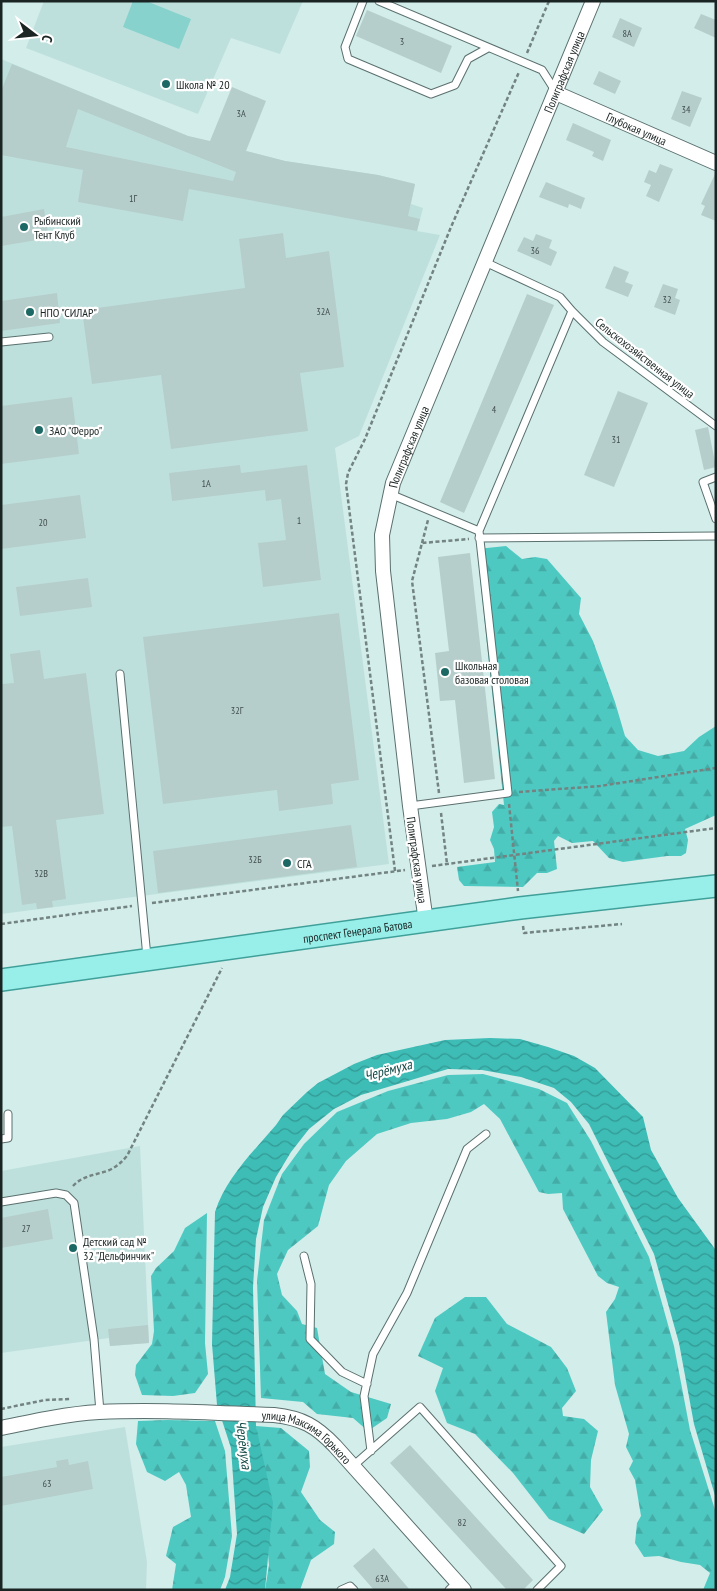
<svg xmlns="http://www.w3.org/2000/svg" width="717" height="1591" viewBox="0 0 717 1591" font-family="'PT Sans Narrow',sans-serif">
<defs>
<pattern id="forest-firs" width="22" height="20" patternUnits="userSpaceOnUse" patternTransform="scale(1.25)"><rect width="22" height="20" fill="#4ec9c2"/><path d="M5 1l3.5 6h-7zM16 11l3.5 6h-7z" fill="#44aca6"/></pattern>
<pattern id="water-waves" width="16" height="10" patternUnits="userSpaceOnUse" patternTransform="scale(1.25)"><rect width="16" height="10" fill="#3ebcb6"/><path d="M0 5q4-4 8 0t8 0" fill="none" stroke="#339994"/></pattern>
</defs>
<rect width="100%" height="100%" fill="#d3edea"/>
<path fill="#bee0dd" d="M44,1H303L280,54L231,38L198,114L26,48Z
M1,59L188,136L285,161L378,175L415,184L411,204L423,208L417,231L440,235L359,436L335,448L389,864L1,914Z
M140,1146L149,1343L110,1346L109,1338L1,1353V1171Z
M125,1427L147,1562L146,1590H1V1447Z"/>
<path fill="url(#forest-firs)" d="M506,546L522,559L535,557L547,559L581,598L579,614L593,641L615,702L625,736L638,750L658,756L684,751L699,737L716,726V815L685,829L688,840L686,853L681,856H667L623,862L609,858L593,841L572,843L558,836L554,841L557,869L547,873H537L523,887L464,886L459,880L457,867L495,862L494,849L490,840L494,827L492,812L499,804L504,805L477,549Z
M483,1074L539,1089L567,1103L591,1141L649,1257L674,1346L690,1430L716,1513V1590H703L710,1573L700,1565L681,1562L659,1556L644,1557L635,1543L637,1523L641,1516L635,1480L629,1469L633,1461L626,1447L629,1434L615,1385L606,1312L615,1299L619,1287L607,1283L598,1276L563,1209L562,1193L548,1194L539,1192L500,1119L484,1104L471,1112L447,1119L411,1123L377,1134L346,1161L329,1185L318,1226L288,1250L277,1274L282,1295L297,1311L302,1324L317,1328L325,1374L351,1392L391,1404L387,1418L368,1431L353,1418L317,1414L303,1402L261,1398L257,1281L264,1220L282,1174L304,1144L337,1112L388,1091L448,1075Z
M207,1213L205,1343L208,1374L195,1393L173,1396L142,1395L135,1375L136,1365L152,1344L154,1331L151,1276L156,1268L174,1251L185,1228Z
M465,1297H486L507,1324L551,1347L567,1368L576,1391L562,1408L563,1416L584,1419L598,1431L591,1460L590,1487L603,1510L584,1534L549,1519L513,1473L475,1434L447,1423L435,1391L443,1368L418,1356L435,1318Z
M167,1420L215,1421L225,1451L232,1536L225,1577L220,1590H172L176,1564L166,1556L173,1527L191,1517L186,1485L179,1472L165,1481L147,1472L136,1444L138,1421Z
M256,1426L281,1428L309,1451L310,1467L301,1492L320,1520L335,1532L334,1544L311,1560L300,1590H265L269,1565Z"/>
<path fill="#87d2cc" d="M133,1H146L191,19L179,49L123,27Z"/>
<path fill="url(#water-waves)" d="M490,1038L520,1039L548,1047L574,1056L595,1068L643,1117L651,1150L678,1198L715,1249L716,1499L694,1424L679,1343L654,1254L589,1124L571,1102L554,1088L521,1077L482,1070L448,1069L361,1095L334,1109L309,1129L291,1152L276,1177L263,1207L256,1239L253,1287L256,1426L273,1503L265,1590H225L230,1577L237,1534L231,1448L217,1405L212,1344L215,1212C226,1178 253,1152 276,1125L283,1115L307,1092L318,1083L354,1064L377,1055L445,1040Z"/>
<path fill="#b5cecb" fill-rule="evenodd" d="M367,10L452,46L441,73L356,36Z
M701,14L716,20V38L694,28Z
M620,18L642,28L634,47L612,37Z
M12,64L188,136L210,141L232,87L266,101L246,151L285,161L378,175L415,184L408,216L420,219L417,231L189,189L183,221L78,202L83,170L1,155V91ZM78,109L236,172L233,181L66,147Z
M599,71L621,81L615,94L593,84Z
M682,91L702,98L690,127L671,119Z
M573,123L611,140L603,161L592,156L594,152L566,140Z
M660,164L673,169L659,202L646,196L651,185L644,182L649,170L656,173Z
M716,172V221L701,215L705,206L701,204Z
M546,182L585,198L581,209L569,204L568,208L539,197Z
M44,209L49,238L1,246V217Z
M283,233L286,258L329,251L344,367L300,373L308,431L171,449L161,375L92,384L82,310L245,288L239,239Z
M536,234L552,240L549,248L557,252L551,266L517,251L524,237L533,241Z
M614,266L629,272L625,282L633,285L628,297L605,288Z
M663,284L678,289L675,298L680,300L675,315L654,307Z
M57,293L60,323L1,331V301Z
M527,294L554,305L464,513L440,502Z
M618,391L648,403L614,487L584,475Z
M72,397L79,454L1,464V406Z
M708,427L716,467L704,470L695,430Z
M240,465L241,473L307,465L321,580L263,587L258,543L286,540L281,499L266,501L265,490L172,501L169,473Z
M80,495L86,538L1,549V505Z
M470,553L495,779L464,783L455,700L440,701L435,653L449,651L438,557Z
M88,578L92,607L20,616L16,587Z
M339,613L359,780L331,784L333,804L279,811L277,790L163,804L143,637Z
M40,650L44,679L86,673L104,814L56,820L66,899L52,901L53,907L37,909L36,903L22,905L12,826L1,827V684L14,683L10,654Z
M351,825L357,867L158,893L153,851Z
M48,1209L53,1239L1,1248V1218Z
M148,1325L149,1343L110,1346L108,1329Z
M410,1445L533,1580L523,1590H507L390,1463Z
M68,1459L69,1465L88,1461L93,1489L1,1506V1477L57,1467L56,1461Z
M374,1548L410,1590H374L353,1566Z"/>
<g fill="none" stroke-linecap="round" stroke-linejoin="round">
<g stroke="#5a706e" stroke-width="9">
<path id="lane" d="M363,1L345,47L348,59L431,94L455,85L468,59L488,48
M379,1L542,70L556,92
M485,262L560,297L572,311L603,342L716,426
M1,342L49,337
M716,477L703,482L716,519
M390,494L479,531L572,311
M479,538L716,536
M120,674L147,957
M410,806L508,793L479,531
M1,1139L8,1138V1114
M1,1202L56,1193L66,1195L74,1203L94,1339L100,1412
M304,1256L311,1284L310,1339L342,1372L367,1384
M371,1451L364,1396L373,1354L407,1293L467,1149L486,1134
M353,1466L420,1407L561,1566L537,1590
M341,1590L350,1586L354,1590
M449,1590L457,1582"/>
</g>
<g stroke="#5a706e" stroke-width="16">
<g id="street">
<path id="s1" d="M556,93L716,163"/>
<path id="s2" d="M426,922L410,806L383,571L382,535L393,483L593,1"/>
<path id="s3" d="M1,1428C34,1421 66,1414 99,1412C157,1409 216,1413 274,1415C302,1418 316,1426 335,1446L464,1590"/>
</g>
</g>
<g stroke="#3fa09a" stroke-width="24">
<g id="primary">
<path id="s4" d="M1,980L520,908L716,886"/>
</g>
</g>
<path stroke="#728381" stroke-width="2.5" stroke-dasharray="4 2.5" stroke-linecap="butt" d="M527,53L549,1
M422,543L428,520
M519,792L600,786L716,768
M439,793L412,581L422,543L469,539
M509,804L518,891
M441,813L447,864
M432,866L716,828
M395,871L346,484L348,473L365,439L451,227L519,72
M152,903L405,870
M1,924L132,906
M523,926L524,933L622,924
M73,1186C82,1176 95,1175 107,1171C115,1168 121,1163 127,1156L222,968
M1,1409L45,1400L70,1399"/>
<use href="#lane" stroke="#fff" stroke-width="7"/>
<use href="#street" stroke="#fff" stroke-width="14"/>
<use href="#primary" stroke="#98eee9" stroke-width="21"/>
</g>
<g fill="#1b6864" stroke="#fff" stroke-width="2">
<circle cx="166" cy="84" r="5"/>
<circle cx="24" cy="227" r="5"/>
<circle cx="30" cy="312" r="5"/>
<circle cx="39" cy="430" r="5"/>
<circle cx="445" cy="672" r="5"/>
<circle cx="287" cy="863" r="5"/>
<circle cx="73" cy="1248" r="5"/>
</g>
<g text-anchor="middle" dominant-baseline="central" stroke-width="4.5" stroke-linejoin="round" paint-order="stroke">
<g font-size="10" fill="#414e4d">
<text x="627" y="33">8А</text>
<text x="402" y="41">3</text>
<text x="686" y="109">34</text>
<text x="241" y="113">3А</text>
<text x="133" y="198">1Г</text>
<text x="535" y="250">36</text>
<text x="667" y="299">32</text>
<text x="323" y="311">32А</text>
<text x="494" y="409">4</text>
<text x="616" y="439">31</text>
<text x="206" y="483">1А</text>
<text x="299" y="520">1</text>
<text x="43" y="522">20</text>
<text x="237" y="710">32Г</text>
<text x="255" y="859">32Б</text>
<text x="41" y="873">32В</text>
<text x="26" y="1228">27</text>
<text x="47" y="1483">63</text>
<text x="462" y="1522">82</text>
<text x="382" y="1578">63А</text>
</g>
<g font-size="12" fill="#1a2423" stroke="#fff">
<text stroke="none"><textPath href="#s2" startOffset="888">Полиграфская улица</textPath></text>
<text stroke="none"><textPath href="#s1" startOffset="88">Глубокая улица</textPath></text>
<text transform="translate(645 358) rotate(38)">Сельскохозяйственная улица</text>
<text stroke="none"><textPath href="#s2" startOffset="482">Полиграфская улица</textPath></text>
<text transform="translate(417 860) rotate(82)">Полиграфская улица</text>
<text stroke="none"><textPath href="#s4" startOffset="360">проспект Генерала Батова</textPath></text>
<text stroke="none"><textPath href="#s3" startOffset="314">улица Максима Горького</textPath></text>
</g>
<g font-size="12" fill="#1a2423" stroke="#fff" text-anchor="start">
<text x="176" y="84">Школа № 20</text>
<text x="34" y="220">Рыбинский<tspan x="34" dy="14">Тент Клуб</tspan></text>
<text x="40" y="312">НПО "СИЛАР"</text>
<text x="49" y="430">ЗАО "Ферро"</text>
<text x="455" y="665">Школьная<tspan x="455" dy="14">базовая столовая</tspan></text>
<text x="297" y="863">СГА</text>
<text x="83" y="1241">Детский сад №<tspan x="83" dy="14">32 "Дельфинчик"</tspan></text>
</g>
<g font-size="14" font-style="italic" fill="#124946" stroke="#fff">
<text transform="translate(388 1070) rotate(-15)">Черёмуха</text>
<text transform="translate(244 1445) rotate(83)">Черёмуха</text>
</g>
</g>
<rect width="717" height="1591" fill="none" stroke="#1a2423" stroke-width="5"/>
<g transform="translate(35 35) rotate(106)" stroke="#ffffff" stroke-width="4" paint-order="stroke">
<path d="M0-4L9 19L0 12L-9 19Z" fill="#1a2423"/>
<text y="-8" font-size="14" font-weight="bold" text-anchor="middle" fill="#1a2423">С</text>
</g>
</svg>
